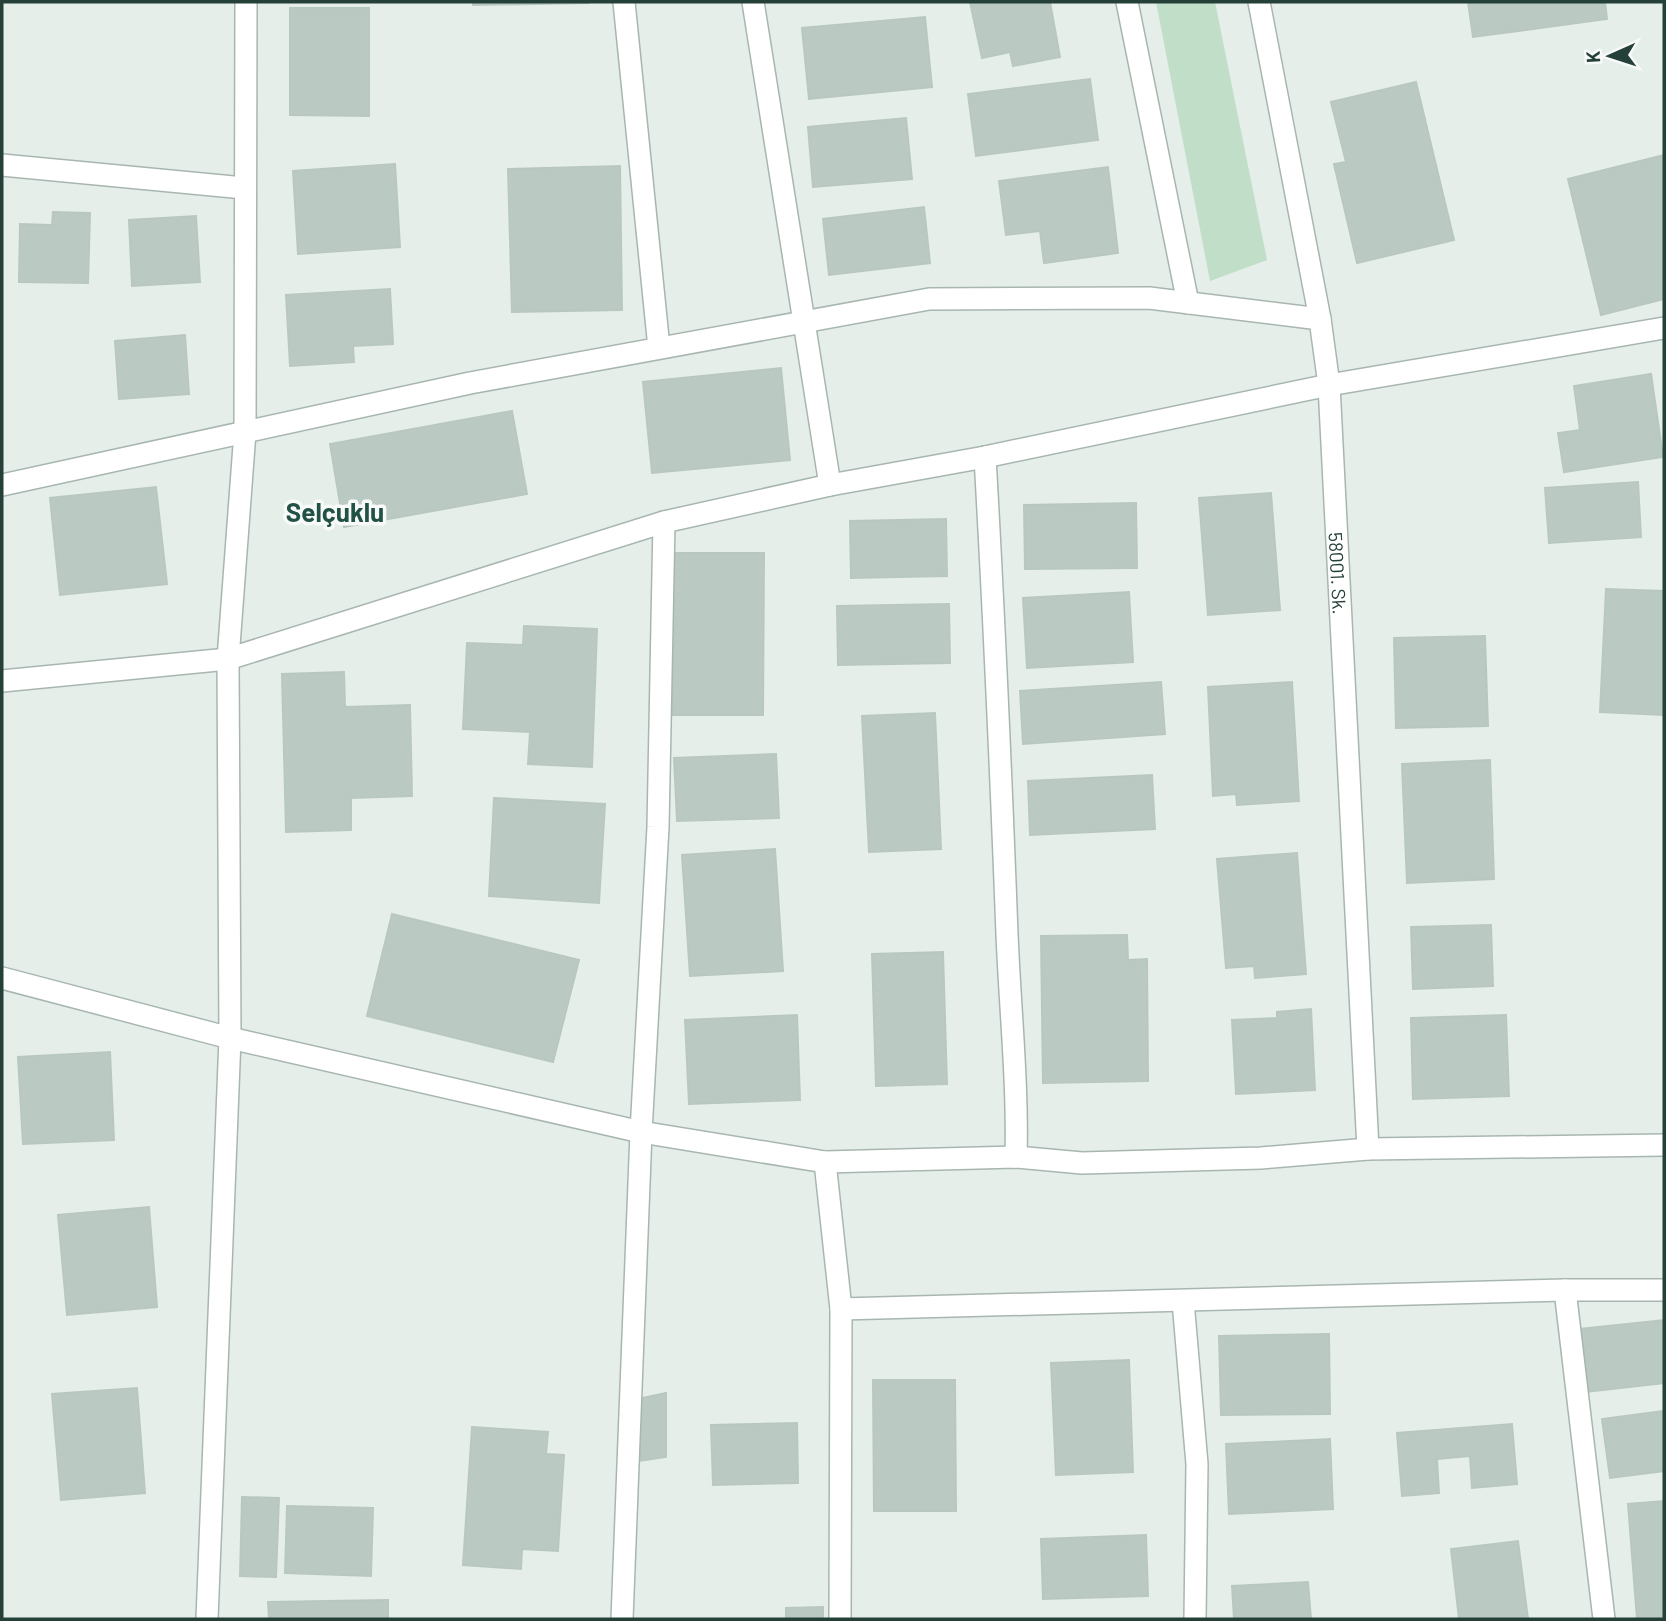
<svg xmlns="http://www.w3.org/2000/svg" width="1666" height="1621" viewBox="0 0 1666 1621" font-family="Barlow,sans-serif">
<rect width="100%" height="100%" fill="#e6eeea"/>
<path fill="#c0dec8" d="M1156,2H1215L1267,260L1210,281Z"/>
<path fill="#bbc9c3" stroke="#b8c8c1" stroke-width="2" d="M473,2H589V3L473,5Z
M970,2H1050L1060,57L1013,66L1010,52L982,58Z
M1468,2H1605L1607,19L1473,37Z
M290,8H369V116L290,115Z
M925,17L932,87L809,99L802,28Z
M1090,79L1098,140L976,156L968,94Z
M1416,82L1454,240L1357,263L1334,164L1346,162L1331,102Z
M906,118L912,179L813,187L808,127Z
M1664,155V299L1601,315L1568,179Z
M395,164L400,247L298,254L293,171Z
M620,166L622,310L512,312L508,169Z
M1108,167L1118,253L1044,263L1040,231L1006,235L999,181Z
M924,207L930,263L829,275L823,219Z
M53,212L90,213L88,283L19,282L20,224L52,225Z
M196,216L200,282L132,286L129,220Z
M390,289L393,344L353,346L354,362L290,366L286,295Z
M185,335L189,394L119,399L115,341Z
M781,368L790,460L652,473L643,382Z
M1651,374L1663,457L1564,472L1558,433L1580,430L1574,386Z
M512,411L527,494L344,527L330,444Z
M1638,482L1641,537L1549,543L1545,488Z
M156,487L167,584L60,595L50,498Z
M1271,493L1280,610L1208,615L1199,498Z
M1136,503L1137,568L1025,569L1024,505Z
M946,519L947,576L851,578L850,521Z
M673,553H764L763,715H673Z
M1606,589L1664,591V715L1600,712Z
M1129,592L1133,662L1027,668L1023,598Z
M949,604L950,663L838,665L837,606Z
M524,626L597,629L592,767L528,764L530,732L463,729L467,643L523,645Z
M1485,636L1488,726L1396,728L1394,638Z
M344,672L345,707L410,705L412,796L351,798V830L286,832L282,674Z
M1161,682L1165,734L1023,744L1020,691Z
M1292,682L1299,801L1237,805L1236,794L1213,796L1208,687Z
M935,713L941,849L869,852L862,716Z
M776,754L779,818L677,821L674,758Z
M1490,760L1494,879L1407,883L1402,764Z
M1152,775L1155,829L1030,835L1028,781Z
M494,798L605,804L599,903L489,896Z
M775,849L783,971L690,976L682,855Z
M1297,853L1306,974L1255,978L1254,966L1226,968L1217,859Z
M392,914L579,960L553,1062L367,1016Z
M1491,925L1493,986L1413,989L1411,927Z
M1127,935L1128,960L1147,959L1148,1081L1043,1083L1041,936Z
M943,952L947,1084L876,1086L872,954Z
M1311,1009L1315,1090L1236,1094L1232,1020L1277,1018V1012Z
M797,1015L800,1100L689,1104L685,1020Z
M1506,1015L1509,1096L1413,1099L1411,1018Z
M110,1052L114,1140L23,1144L18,1057Z
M149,1207L157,1307L67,1315L58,1215Z
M1664,1320V1383L1586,1392L1580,1329Z
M1329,1334L1330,1414L1221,1415L1219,1336Z
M1129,1360L1133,1472L1056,1475L1051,1363Z
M873,1380H955L956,1511H874Z
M137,1388L145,1493L61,1500L52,1394Z
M666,1393V1457L638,1461L642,1398Z
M1664,1411V1471L1610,1478L1602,1419Z
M797,1423L798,1483L713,1485L711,1425Z
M1512,1424L1517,1484L1472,1488L1470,1456L1437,1459L1439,1493L1402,1496L1397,1433Z
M472,1427L548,1432L546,1454L564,1455L558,1551L522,1549L521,1569L463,1565Z
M1330,1439L1333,1509L1229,1514L1226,1444Z
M242,1497L279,1498L276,1577L240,1576Z
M1664,1501V1619H1637L1628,1504Z
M287,1506L373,1508L371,1576L285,1573Z
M1146,1535L1148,1596L1043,1599L1041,1539Z
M1518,1541L1528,1619H1459L1451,1549Z
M1308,1582L1311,1619H1234L1232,1586Z
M388,1600V1619H269L268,1602Z
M823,1607V1619H786V1608Z"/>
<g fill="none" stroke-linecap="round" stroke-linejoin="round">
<g stroke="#a8b6b1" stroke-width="24">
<g id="minor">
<path d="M624,2L659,348"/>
<path d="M753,2L830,485"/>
<path d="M1127,2L1188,303"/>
<path id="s1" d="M1259,2L1320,319L1329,385L1368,1149"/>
<path d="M2,165L244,188"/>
<path d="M985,457C994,616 1001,775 1007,934C1010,1009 1018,1083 1016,1157"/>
<path d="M2,485L470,383L929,299L1149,298L1320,319"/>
<path d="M2,681L228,659L664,522L830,485L985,457L1329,385L1664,328"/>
<path d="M2,978L230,1038L641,1132L825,1162L1016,1157L1082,1163L1261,1158L1368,1149L1664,1145"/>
<path d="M825,1162L841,1309L840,1619"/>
<path d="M1565,1290L1604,1619"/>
<path d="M1183,1301L1197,1464L1195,1619"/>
<path d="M841,1309L1565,1290H1664"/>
<path d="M207,1619L230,1038L228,659L245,432L246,2"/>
<path d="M622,1619L641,1132L658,827L664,522"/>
</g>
</g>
<use href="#minor" stroke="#fff" stroke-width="21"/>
</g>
<g text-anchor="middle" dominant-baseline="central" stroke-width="7" stroke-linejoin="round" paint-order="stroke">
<g font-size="19" fill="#254038" stroke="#f7faf8">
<text stroke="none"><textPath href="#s1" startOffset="578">58001. Sk.</textPath></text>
</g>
<g font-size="26" font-weight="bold" fill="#225145" stroke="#f7faf8">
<text x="335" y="511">Selçuklu</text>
</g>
</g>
<rect width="1666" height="1621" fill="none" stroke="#254038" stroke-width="7"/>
<g transform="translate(1610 56) rotate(267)" stroke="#f7faf8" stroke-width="5" paint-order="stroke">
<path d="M0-5L12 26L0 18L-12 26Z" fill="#254038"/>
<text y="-10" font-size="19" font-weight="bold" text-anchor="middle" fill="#254038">K</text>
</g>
</svg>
